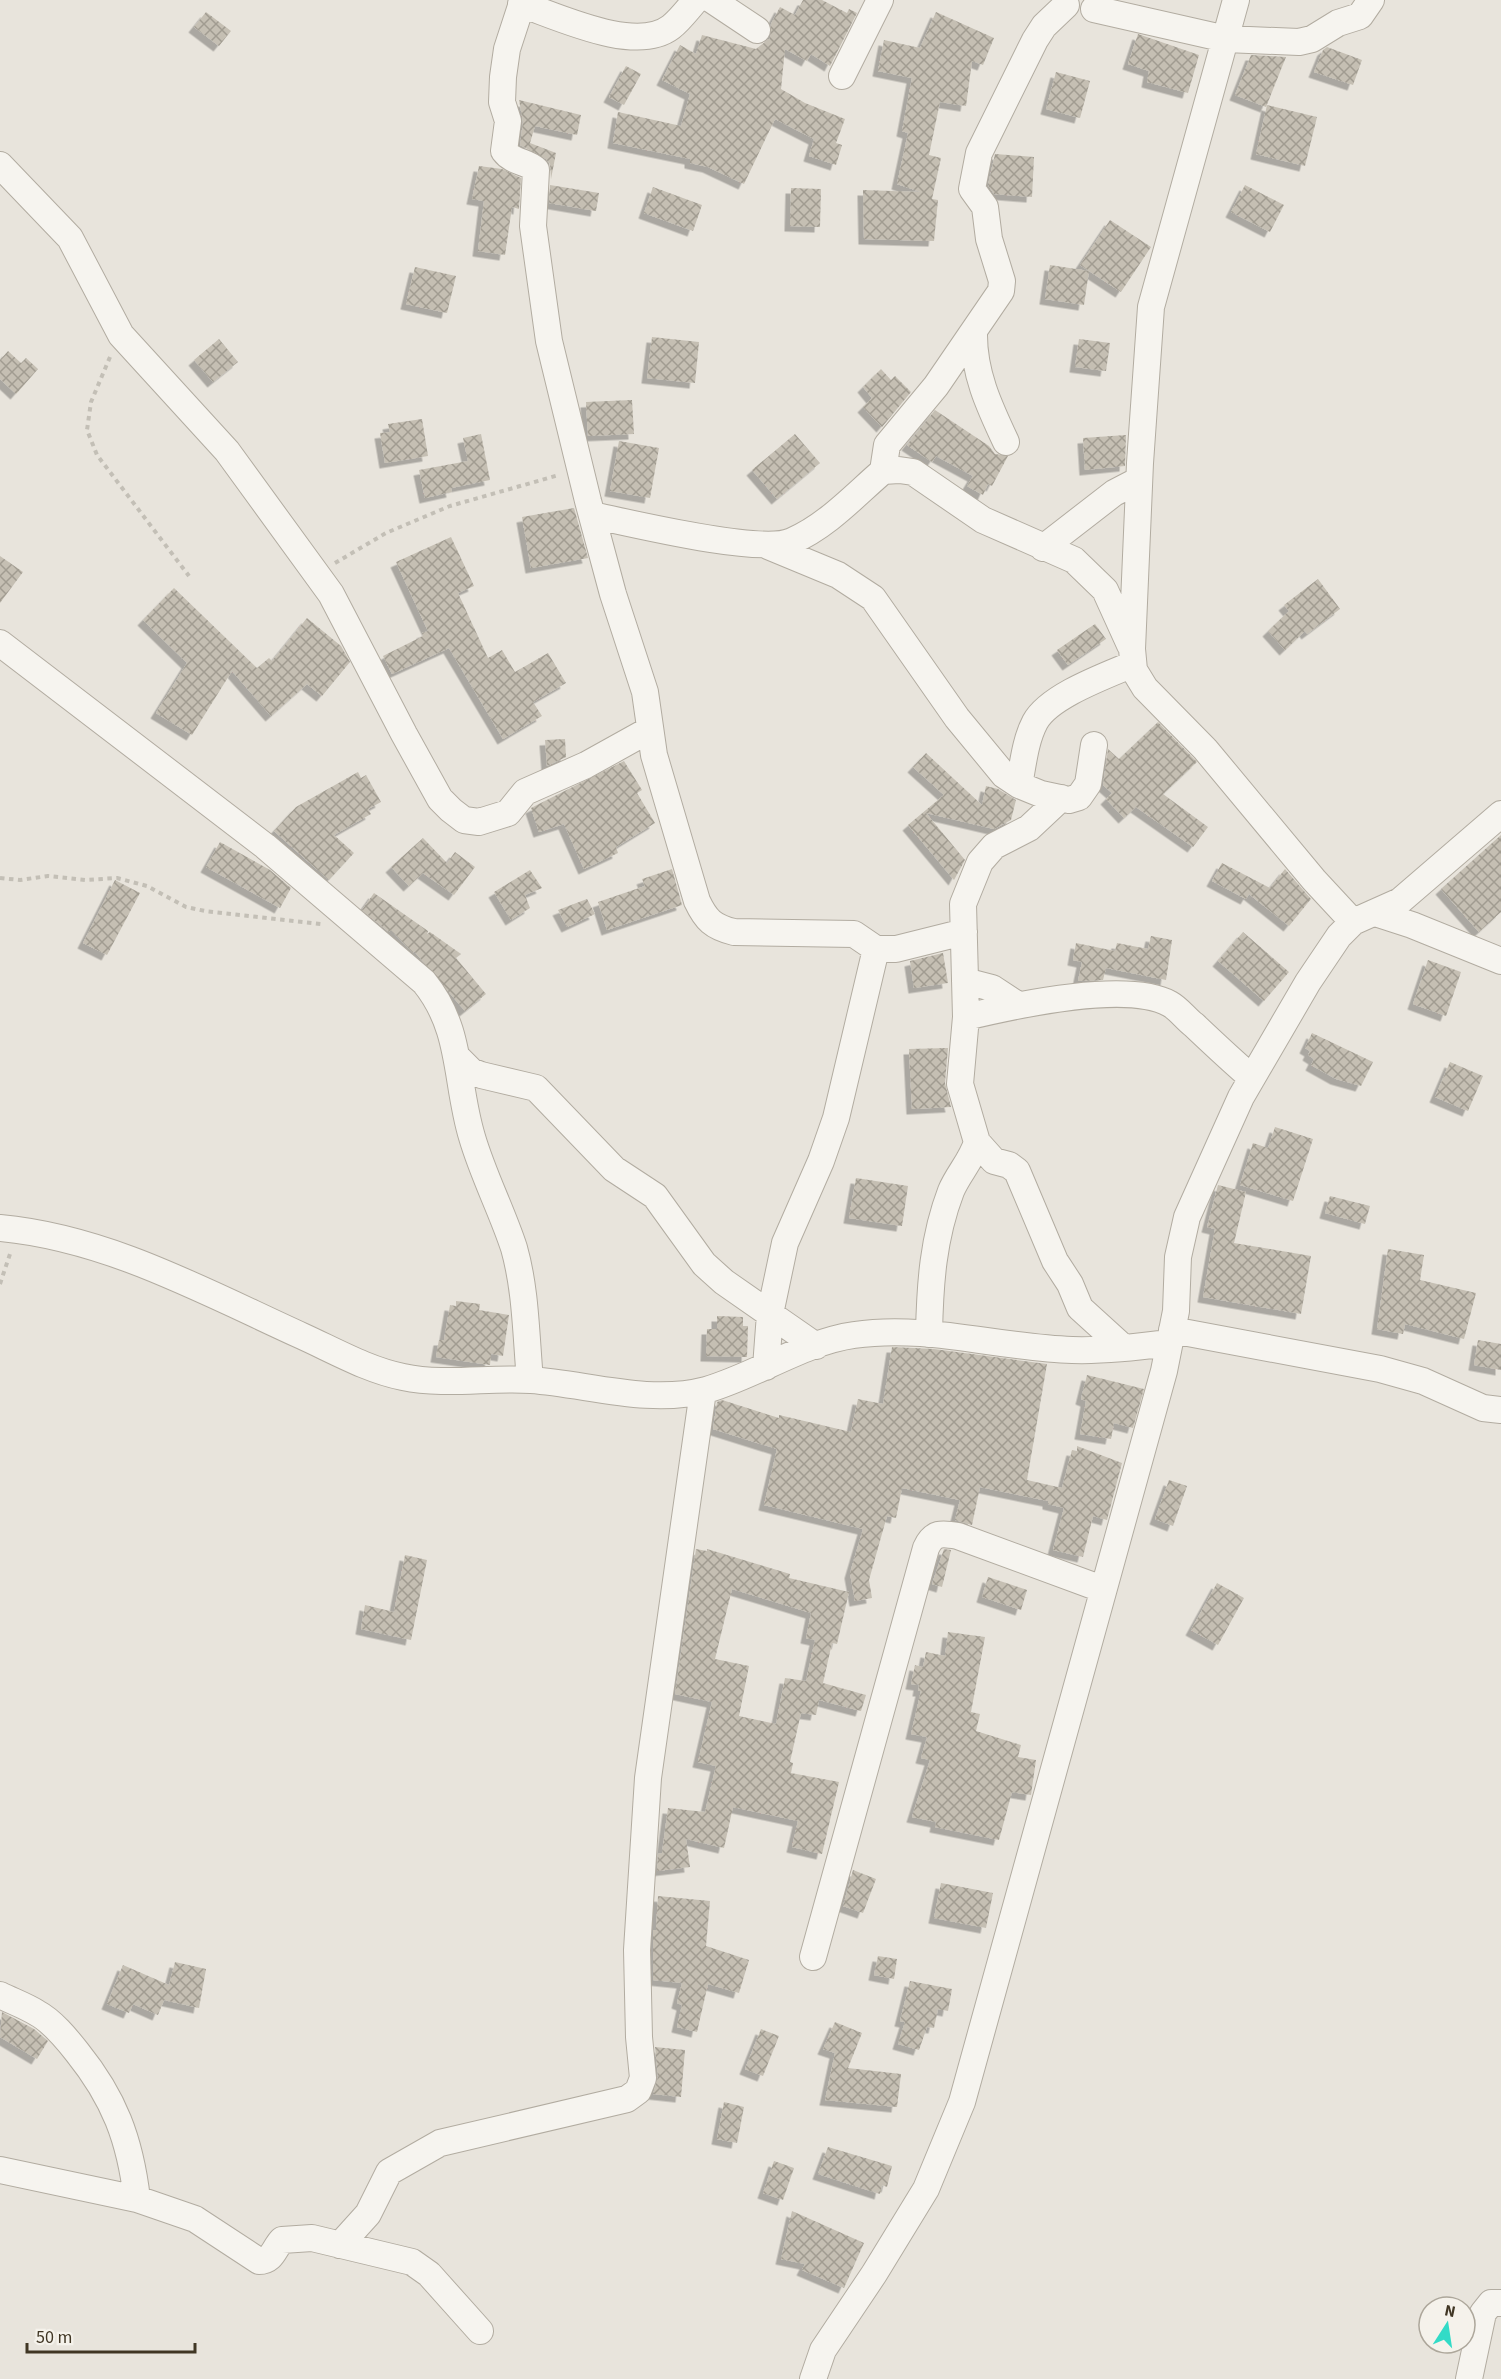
<svg xmlns="http://www.w3.org/2000/svg" width="1501" height="2379" viewBox="0 0 1501 2379" font-family="'Source Sans 3',sans-serif">
<defs>
<pattern id="building-cross-hatch" width="8" height="8" patternUnits="userSpaceOnUse" patternTransform="scale(1.5)"><rect width="8" height="8" fill="#c5bfb3"/><path d="M0 0l8 8M0 8l8-8" fill="none" stroke="#a19c91"/></pattern>
<filter id="shadow"><feDropShadow dx="-5.5" dy="5.5" stdDeviation="0" flood-color="#0004"/></filter>
</defs>
<rect width="100%" height="100%" fill="#e8e4dc"/>
<path fill="url(#building-cross-hatch)" fill-rule="evenodd" filter="url(#shadow)" d="M803,0H822L847,13L849,9L857,13L830,66L811,54L807,61L785,49L781,89L805,103L845,119L836,143L842,145L836,165L809,156L814,139L775,119L744,184L708,167L690,163V159L613,143L618,112L681,126L690,94L662,80L680,45L696,54L702,35L756,49L770,38L771,24L780,7L795,15Z
M206,12L231,31L219,46L194,27Z
M936,12L994,38L983,65L972,61L966,106L940,102L929,155L941,158L932,199L938,200L934,241L864,239L863,190L921,192L897,184L908,133L902,131L912,78L878,71L884,40L920,48Z
M1138,34L1199,55L1188,93L1147,82L1149,71L1128,64Z
M1327,47L1362,60L1353,85L1314,72L1323,50Z
M1251,55L1286,57L1266,107L1235,95Z
M626,66L641,74L624,105L609,97Z
M1056,72L1090,81L1080,118L1046,109Z
M519,100L581,115L577,135L535,126L530,143L556,153L551,179L550,164L546,159L520,145L523,122Z
M1267,105L1317,117L1305,166L1256,154Z
M995,154L1034,157L1032,197L994,194L988,185Z
M479,166L502,169L521,178L519,209L512,207L505,255L478,251L484,201L472,199Z
M550,185L599,193L596,211L549,203Z
M1245,185L1284,205L1270,232L1231,212Z
M653,187L702,205L693,231L644,213Z
M791,188L821,189L820,227L790,226Z
M1110,220L1151,247L1121,292L1080,265Z
M1050,265L1089,271L1084,305L1045,299Z
M415,267L456,276L447,313L406,304Z
M652,337L699,342L695,383L647,378Z
M219,339L238,362L213,382L194,360Z
M1079,339L1110,343L1106,371L1075,367Z
M8,351L21,363L26,358L38,369L16,394L0,379V360Z
M881,369L891,380L895,376L911,392L882,427L863,407L872,398L863,387Z
M632,400L634,434L588,436L586,402Z
M935,410L989,446L995,454L1008,456L992,486L988,484L983,495L967,486L973,476L936,456L932,462L907,445Z
M422,419L428,456L385,463L380,433L390,432L388,424Z
M481,434L490,480L451,488L452,492L425,498L419,470L468,461L463,438Z
M795,434L820,463L777,499L752,470Z
M1126,435L1125,466L1085,470L1083,438Z
M619,441L659,448L650,498L610,491Z
M574,508L588,558L531,568L522,517Z
M451,537L474,586L458,593L488,658L502,650L515,672L548,653L566,683L533,702L542,716L503,739L449,648L392,674L383,656L423,636L422,633L428,631L396,562Z
M0,556L23,572L0,603Z
M1318,579L1340,609L1307,634L1305,631L1285,650L1268,631L1289,611L1284,605Z
M174,588L257,668L269,658L272,661L307,618L341,646L350,662L322,696L307,684L271,716L232,671L192,735L156,713L187,663L143,620Z
M1095,624L1106,639L1068,665L1057,650Z
M1158,722L1197,762L1163,794L1208,827L1193,847L1136,807L1124,818L1106,799L1112,793L1103,785L1108,749L1119,759Z
M565,739L566,757L547,766L545,740Z
M926,753L982,805L986,786L998,789L1016,800L1011,820L994,829L926,813L965,860L954,880L908,825L944,795L913,767Z
M624,761L642,790L637,793L655,823L616,847L618,853L584,869L564,824L539,832L531,808Z
M358,772L361,778L366,775L381,802L368,809L371,814L334,835L354,853L329,880L274,831L296,807Z
M1501,835V912L1479,932L1441,889Z
M423,838L447,863L455,852L475,867L454,895L423,873L409,886L391,867Z
M220,842L270,870L291,888L280,908L206,867Z
M1222,863L1270,888L1285,869L1311,899L1289,926L1249,894L1246,899L1212,881Z
M672,869L682,905L607,930L598,902L645,886L642,879Z
M530,870L542,888L525,895L530,908L511,920L494,892Z
M115,880L140,893L107,955L83,943Z
M374,893L428,931L427,934L430,932L461,954L456,958L486,994L465,1011L414,951L413,953L391,930L389,932L362,910Z
M587,899L595,914L567,927L558,910Z
M1243,932L1289,972L1264,1001L1218,961Z
M1151,936L1172,940L1166,980L1106,968L1103,980L1078,981L1082,962L1073,960L1076,943L1115,951L1117,943L1148,949Z
M943,953L948,983L914,988L910,961Z
M1428,960L1461,972L1446,1016L1413,1004Z
M1312,1033L1373,1062L1361,1086L1336,1079L1311,1065L1314,1059L1308,1055L1310,1051L1305,1048Z
M948,1048L945,1083L951,1107L912,1109L909,1049Z
M1450,1062L1483,1076L1468,1111L1435,1097Z
M1275,1127L1313,1139L1293,1201L1240,1185L1253,1143L1268,1148Z
M856,1178L908,1186L902,1226L849,1218Z
M1218,1185L1246,1192L1234,1243L1311,1256L1301,1314L1203,1297L1215,1229L1207,1227Z
M1330,1196L1370,1206L1365,1224L1325,1213Z
M1388,1249L1424,1255L1420,1280L1476,1293L1464,1339L1405,1324L1403,1334L1377,1329Z
M456,1301L480,1304L479,1310L509,1315L503,1356L491,1354L490,1365L436,1357L439,1340H444L450,1305L456,1306Z
M717,1316L743,1317V1326H748L747,1357L706,1356L707,1329H717Z
M1478,1340L1501,1344V1370L1474,1365Z
M892,1347L934,1349L1047,1364L1027,1480L1062,1488L1072,1450L1077,1451V1446L1122,1463L1107,1520L1093,1516L1083,1557L1053,1550L1064,1508L1048,1504V1501L980,1487L972,1525L955,1520L960,1500L902,1488L896,1518L887,1516L869,1580L872,1598L855,1601L850,1573L863,1529L764,1505L777,1449L713,1429L717,1402L722,1400L779,1418V1415L851,1432L858,1399L883,1404Z
M1087,1375L1144,1389L1133,1428L1114,1423L1111,1439L1080,1434L1086,1401L1081,1399Z
M1169,1480L1187,1486L1173,1526L1155,1519Z
M696,1549L707,1551V1549L790,1574L789,1578L849,1592L837,1644L832,1643L823,1683L866,1695L861,1711L819,1700L816,1715L801,1713L790,1762L793,1763L791,1773L839,1782L822,1854L792,1847L798,1821L733,1807L724,1848L686,1839L690,1867L657,1871L658,1854L662,1853L668,1808L705,1812L716,1766L698,1762L712,1702L675,1694ZM732,1589L811,1613L806,1638L815,1640L806,1681L785,1678L776,1724L739,1716L749,1666L715,1659Z
M944,1549L951,1550L942,1587L932,1584Z
M405,1555L427,1560L411,1640L361,1629L365,1605L394,1612Z
M988,1577L1027,1590L1021,1610L982,1597Z
M1217,1583L1244,1598L1218,1645L1191,1630Z
M948,1632L985,1637L971,1712L980,1714L976,1731L1021,1745L1018,1757L1036,1760L1031,1795L1012,1792L999,1840L935,1827L936,1822L912,1817L930,1760L921,1758L927,1737L911,1734L921,1691H918L919,1685L911,1684L915,1665L923,1667L926,1652L945,1656Z
M853,1870L876,1879L863,1913L843,1906Z
M941,1883L993,1893L986,1928L934,1918Z
M658,1896L710,1901L706,1946L749,1960L739,1993L708,1984L697,2032L677,2027L682,2005L677,2003L682,1983L653,1980V1930H656Z
M878,1956L897,1959L894,1979L874,1975Z
M175,1962L206,1969L199,2008L164,2000L158,2015L133,2004L129,2013L107,2004L123,1965L169,1985Z
M910,1981L952,1989L948,2011L938,2009L934,2028L927,2027L919,2050L898,2044L905,2022L900,2021Z
M2,2012L34,2029L48,2041L37,2059L0,2037Z
M835,2022L862,2033L848,2068L901,2074L897,2107L825,2100L835,2053L823,2049Z
M761,2029L779,2036L763,2076L745,2069Z
M655,2047L685,2050L681,2097L653,2094L658,2077Z
M724,2102L744,2107L737,2143L717,2139Z
M828,2147L892,2166L887,2187L882,2185L880,2194L818,2174Z
M774,2161L794,2168L783,2200L763,2193Z
M792,2211L864,2243L844,2288L802,2270L805,2264L781,2259Z"/>
<g fill="none" stroke-linecap="round" stroke-linejoin="round">
<g stroke="#b2aca1" stroke-width="28">
<path id="street" d="M523,0L507,49L503,77L502,102L508,121L504,151C513,163 527,161 536,170L533,226L549,341L588,501L613,594L645,692L654,755L697,901C706,920 713,927 734,932L854,934L876,949H896L964,932
M712,0L757,30
M1236,0L1151,307L1140,463L1132,649L1134,670L1145,688L1205,749L1314,880L1353,922
M521,4C559,17 636,54 671,27C680,20 688,9 696,0
M1094,9L1226,39L1299,42L1312,39L1338,23L1360,16L1371,0
M842,76L880,0
M0,165L70,238L121,335L227,451L331,594L404,734L440,799L451,810L464,820L479,822L508,813L525,792L586,765L649,730
M974,331C973,372 989,406 1006,442
M883,471L899,470L913,472L983,520L1074,560L1105,590L1130,645
M592,515C630,523 761,555 792,541C827,526 855,495 883,471L887,445L936,386L1001,291L1002,281L989,239L985,207L972,189L979,153L1035,40L1044,26L1066,5
M768,546L838,575L873,598L957,718L1004,775L1019,785L1041,794L1069,800L1079,797L1088,784L1094,745
M1043,548L1114,493L1139,480
M0,643L265,846L424,982C463,1030 455,1081 472,1137C483,1175 502,1211 514,1248C526,1290 526,1337 530,1380
M1019,785C1023,765 1025,741 1035,722C1049,696 1105,676 1133,664
M1375,913L1412,925L1501,961
M965,981L992,988L1018,1005
M966,1017C1012,1006 1127,980 1170,1004C1179,1009 1186,1019 1194,1025C1213,1043 1232,1061 1252,1078
M458,1058L471,1071L481,1075L536,1088L614,1169L655,1196L704,1264L724,1282L816,1346
M977,1142L994,1161L1009,1165L1017,1171L1055,1261L1070,1284L1080,1308L1124,1348
M0,1228C108,1238 205,1292 302,1336C335,1351 368,1370 403,1377C445,1386 489,1377 531,1380C587,1384 649,1405 706,1390C755,1376 804,1342 854,1335C927,1324 999,1348 1072,1350C1104,1351 1137,1347 1169,1343
M1172,1330L1380,1369L1423,1381L1483,1408L1501,1410
M929,1334C930,1284 933,1238 951,1191C958,1174 972,1160 977,1142L960,1084L966,1017L963,904L980,862L994,846L1029,828L1061,798
M766,1367L770,1314L785,1243L821,1161L836,1118L876,949
M813,1957L926,1548C933,1532 942,1533 958,1536L1102,1589
M0,1995C12,2001 26,2006 37,2013C52,2021 66,2038 77,2052C114,2098 130,2139 137,2199
M0,2170L137,2199L195,2219L259,2261C273,2261 274,2248 282,2240L312,2238L412,2262L429,2274L480,2331
M340,2245L368,2214L389,2172L440,2143L627,2099L638,2091L643,2078L639,2037L637,1950L648,1778L703,1391
M813,2379L823,2350L874,2274L926,2189L962,2102L1164,1371L1176,1311L1178,1257L1187,1217L1241,1097L1308,982L1339,936L1353,922L1400,901L1501,814
M1469,2379L1483,2313L1491,2303H1501"/>
</g>
<path stroke="#c3bfb6" stroke-width="4" stroke-dasharray="4.5 4.5" stroke-linecap="butt" d="M110,357L91,402L87,430L97,455L189,576
M335,563L386,533L450,506L559,475
M0,878L20,880L48,876L85,880L117,878L147,886L186,907L205,911L321,924
M0,1284L10,1254"/>
<use href="#street" stroke="#f6f4ef" stroke-width="26"/>
</g>
<g transform="translate(1447 2325) rotate(12)"><circle r="28" fill="#f5f2eb" stroke="#ada79b" stroke-width="1.5"/>
<path d="M0-4.5L10 22L0 15L-10 22Z" fill="#32dbc7"/>
<text y="-9" font-size="16" font-weight="bold" text-anchor="middle" fill="#403624">N</text>
</g>
<path d="M27 2343v9h168v-9" fill="none" stroke="#403624" stroke-width="3"/>
<text x="36" y="2343" font-size="18" fill="#403624" stroke="#f5f2eb" stroke-width="4.5" paint-order="stroke">50 m</text>
</svg>
